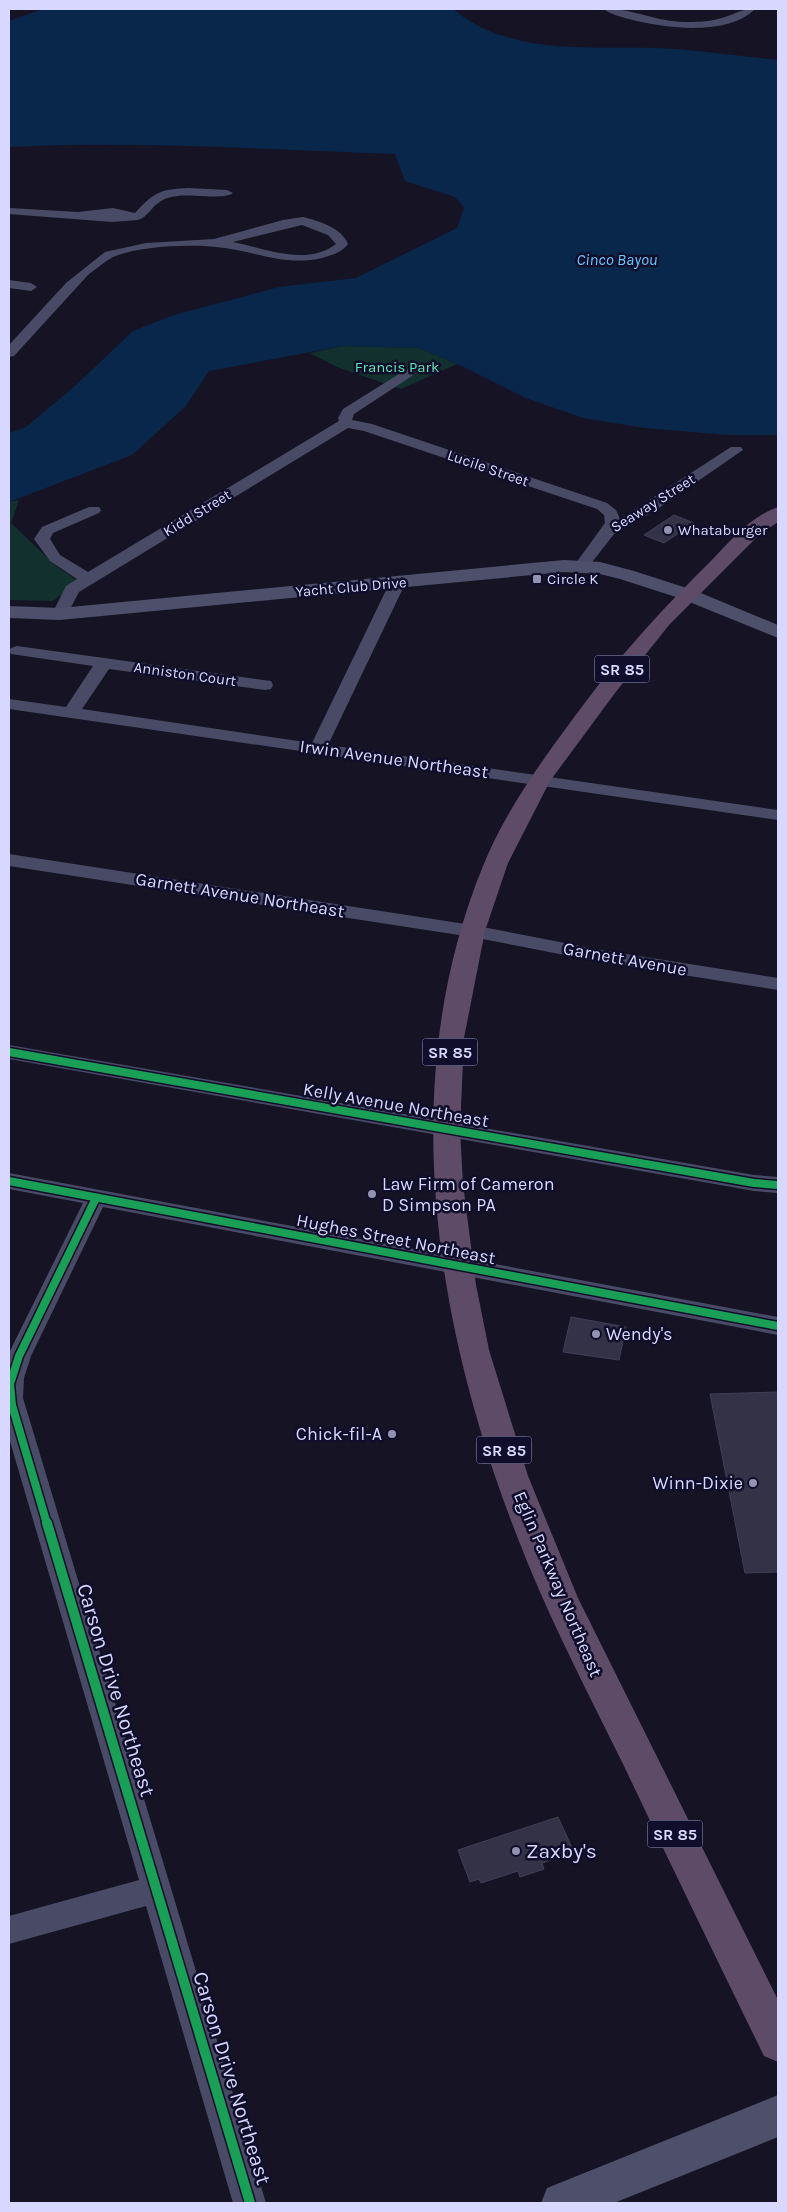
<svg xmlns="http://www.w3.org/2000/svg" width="787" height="2212" viewBox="0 0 787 2212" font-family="Karla,sans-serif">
<rect width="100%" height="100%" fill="#161424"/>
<path fill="#12312e" d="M343,346L419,348L457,364L401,389L337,367L310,353Z
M19,500L11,523L56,566L78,581L53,601L9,600V502Z"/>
<path fill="#09274b" d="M43,9H453C509,56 589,46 657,48C697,50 738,56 778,60V435H728L645,428L583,418L526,398L464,367L419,348L343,346L209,371L186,406L132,455L9,502V433L26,427L75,386L133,331L174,315L279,287L356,278L457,228L464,208L455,197L405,181L395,154C266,149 137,141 9,147V21Z"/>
<path fill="#343246" stroke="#413f58" d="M674,515L694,523L664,543L644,535Z
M571,1317L626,1327L619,1360L563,1352Z
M778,1392V1572L745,1573L710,1394Z
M558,1817L574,1852L542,1863L544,1869L520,1877L518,1871L481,1883L479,1879L470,1882L458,1850Z"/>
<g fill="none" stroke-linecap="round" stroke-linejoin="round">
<path fill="#494a65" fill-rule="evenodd" d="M604,9C627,7 657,22 684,22C695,22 707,22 718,19C732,16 741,8 755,9C727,37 663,28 629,19C621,17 610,14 604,9Z
M189,188L227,190L233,193C225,200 190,194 178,196C152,198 152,216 138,220L112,222L9,214V208L78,212L113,208L135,213C154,192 161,189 189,188Z
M303,217C319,221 342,228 348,244C341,253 332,255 322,258C282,267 254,250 216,247C188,244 139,246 113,257C104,262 96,269 88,275L14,356L9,357V345L66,283L105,252L146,243L214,239L283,220ZM302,225L328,235L336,244C307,267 264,248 233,242Z
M9,280L31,283L37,287L31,291L9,288Z
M407,369L412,370L414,373L412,376L354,414L352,420L372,424L607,503L616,510L620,519L731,447H741L743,450L653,512L614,534L586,570L581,572L573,567L605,523L604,515L597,509L364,431L348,428L79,592L66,617H54L52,614L66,586L77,579L50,561L34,539L42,527L89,507H99L101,510L99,513L53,533L50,539L60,555L88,572L339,421L338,418L343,409Z
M398,577L406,582L328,745L778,810V820L9,709V699L66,707L93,666L11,654L9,651L11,648L17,646L271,681L273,685L271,689L265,690L109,669L82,709L312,743L390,582Z
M9,854L472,925L601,950L778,978V990L601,962L472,937L9,866Z
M9,1045L754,1175L778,1177V1193L754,1191L9,1059Z
M9,1173L778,1317V1335L103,1207L31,1356L24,1378L23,1398L266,2203H233L146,1906L9,1944V1916L139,1880L9,1438V1353L83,1203L9,1189Z"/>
<path fill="#4d4f6b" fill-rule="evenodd" d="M564,560L600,562L634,571L696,591L778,625V638L682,599L620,579L600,574L564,572L60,620L9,618V606L60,608Z
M778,2095V2137L614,2203H541L547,2188Z"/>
<path fill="#5d4b67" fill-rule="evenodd" d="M778,507V522L759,535L669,625L615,693L550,781L508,863L485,931L464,1038L460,1130L463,1184L476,1285L489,1350L528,1476L578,1598L778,2000V2062L764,2056C717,1960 670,1863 624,1766C597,1711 569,1657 544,1601C444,1375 386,1103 483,866C507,807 546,755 584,704C622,653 665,606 711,561C730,541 751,516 778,507Z"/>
<g stroke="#100e2a" stroke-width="11">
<path id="cycleway-far1" d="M9,1052L754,1183L778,1185
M9,1181L778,1326
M47,1524L12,1405L10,1384L19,1356L96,1198"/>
</g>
<g stroke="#100e2a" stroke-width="13">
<path id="cycleway" d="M47,1523L250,2203"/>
</g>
<use href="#cycleway-far1" stroke="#1a9f57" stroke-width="8"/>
<use href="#cycleway" stroke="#1a9f57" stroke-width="10"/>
</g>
<g fill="#9493b2" stroke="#100e2a" stroke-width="2">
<circle cx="668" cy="530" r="5"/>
<rect x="532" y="574" width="10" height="10" rx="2.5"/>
<circle cx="372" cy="1194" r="5"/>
<circle cx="596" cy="1334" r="5"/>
<circle cx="392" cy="1434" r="5"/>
<circle cx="753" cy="1483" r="5"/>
<circle cx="516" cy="1851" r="5"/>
</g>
<g text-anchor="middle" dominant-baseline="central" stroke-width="5" stroke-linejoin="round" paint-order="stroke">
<g font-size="15" fill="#59e9b6" stroke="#100e2a">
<text x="397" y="367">Francis Park</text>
</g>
<g font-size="15" fill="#d8d7ff" stroke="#100e2a">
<text transform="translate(488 468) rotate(19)">Lucile Street</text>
<text transform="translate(653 503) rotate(-32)">Seaway Street</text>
<text transform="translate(197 513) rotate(-31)">Kidd Street</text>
<text transform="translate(351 587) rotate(-5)">Yacht Club Drive</text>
<text transform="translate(185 674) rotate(8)">Anniston Court</text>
</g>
<g font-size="15" fill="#d8d7ff" stroke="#100e2a" text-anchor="start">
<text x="678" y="530">Whataburger</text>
<text x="547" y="579">Circle K</text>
</g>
<g font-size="16" font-style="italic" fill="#65c8ff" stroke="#100e2a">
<text x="617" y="259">Cinco Bayou</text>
</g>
<g fill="#100e2a" stroke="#9c9bbf" stroke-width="1">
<rect x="594.5" y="655.5" width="55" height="27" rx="4"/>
<rect x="422.5" y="1038.5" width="55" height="27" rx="4"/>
<rect x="476.5" y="1436.5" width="55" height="27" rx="4"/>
<rect x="647.5" y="1820.5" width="55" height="27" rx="4"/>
</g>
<g font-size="16" font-weight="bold" fill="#d8d7ff">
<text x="622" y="669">SR 85</text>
<text x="450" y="1052">SR 85</text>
<text x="504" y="1450">SR 85</text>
<text x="675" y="1834">SR 85</text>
</g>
<g font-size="18" fill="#d8d7ff" stroke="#100e2a">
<text transform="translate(394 759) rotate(8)">Irwin Avenue Northeast</text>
<text transform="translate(240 895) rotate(9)">Garnett Avenue Northeast</text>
<text transform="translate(625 959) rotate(10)">Garnett Avenue</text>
<text transform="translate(396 1105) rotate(10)">Kelly Avenue Northeast</text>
<text transform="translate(396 1239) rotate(11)">Hughes Street Northeast</text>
<text transform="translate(558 1584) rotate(67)">Eglin Parkway Northeast</text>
</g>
<g font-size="18" fill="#d8d7ff" stroke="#100e2a" text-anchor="start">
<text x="382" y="1184">Law Firm of Cameron<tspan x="382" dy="21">D Simpson PA</tspan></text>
<text x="606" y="1334">Wendy's</text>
<text x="382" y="1434" text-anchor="end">Chick-fil-A</text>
<text x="743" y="1483" text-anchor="end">Winn-Dixie</text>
</g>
<g font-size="21" fill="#d8d7ff" stroke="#100e2a">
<text transform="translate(116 1690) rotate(73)">Carson Drive Northeast</text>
<text transform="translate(232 2078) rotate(73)">Carson Drive Northeast</text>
</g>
<g font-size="21" fill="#d8d7ff" stroke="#100e2a" text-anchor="start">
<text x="526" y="1851">Zaxby's</text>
</g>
</g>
<rect width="787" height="2212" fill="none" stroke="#d8d7ff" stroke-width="20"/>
</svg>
